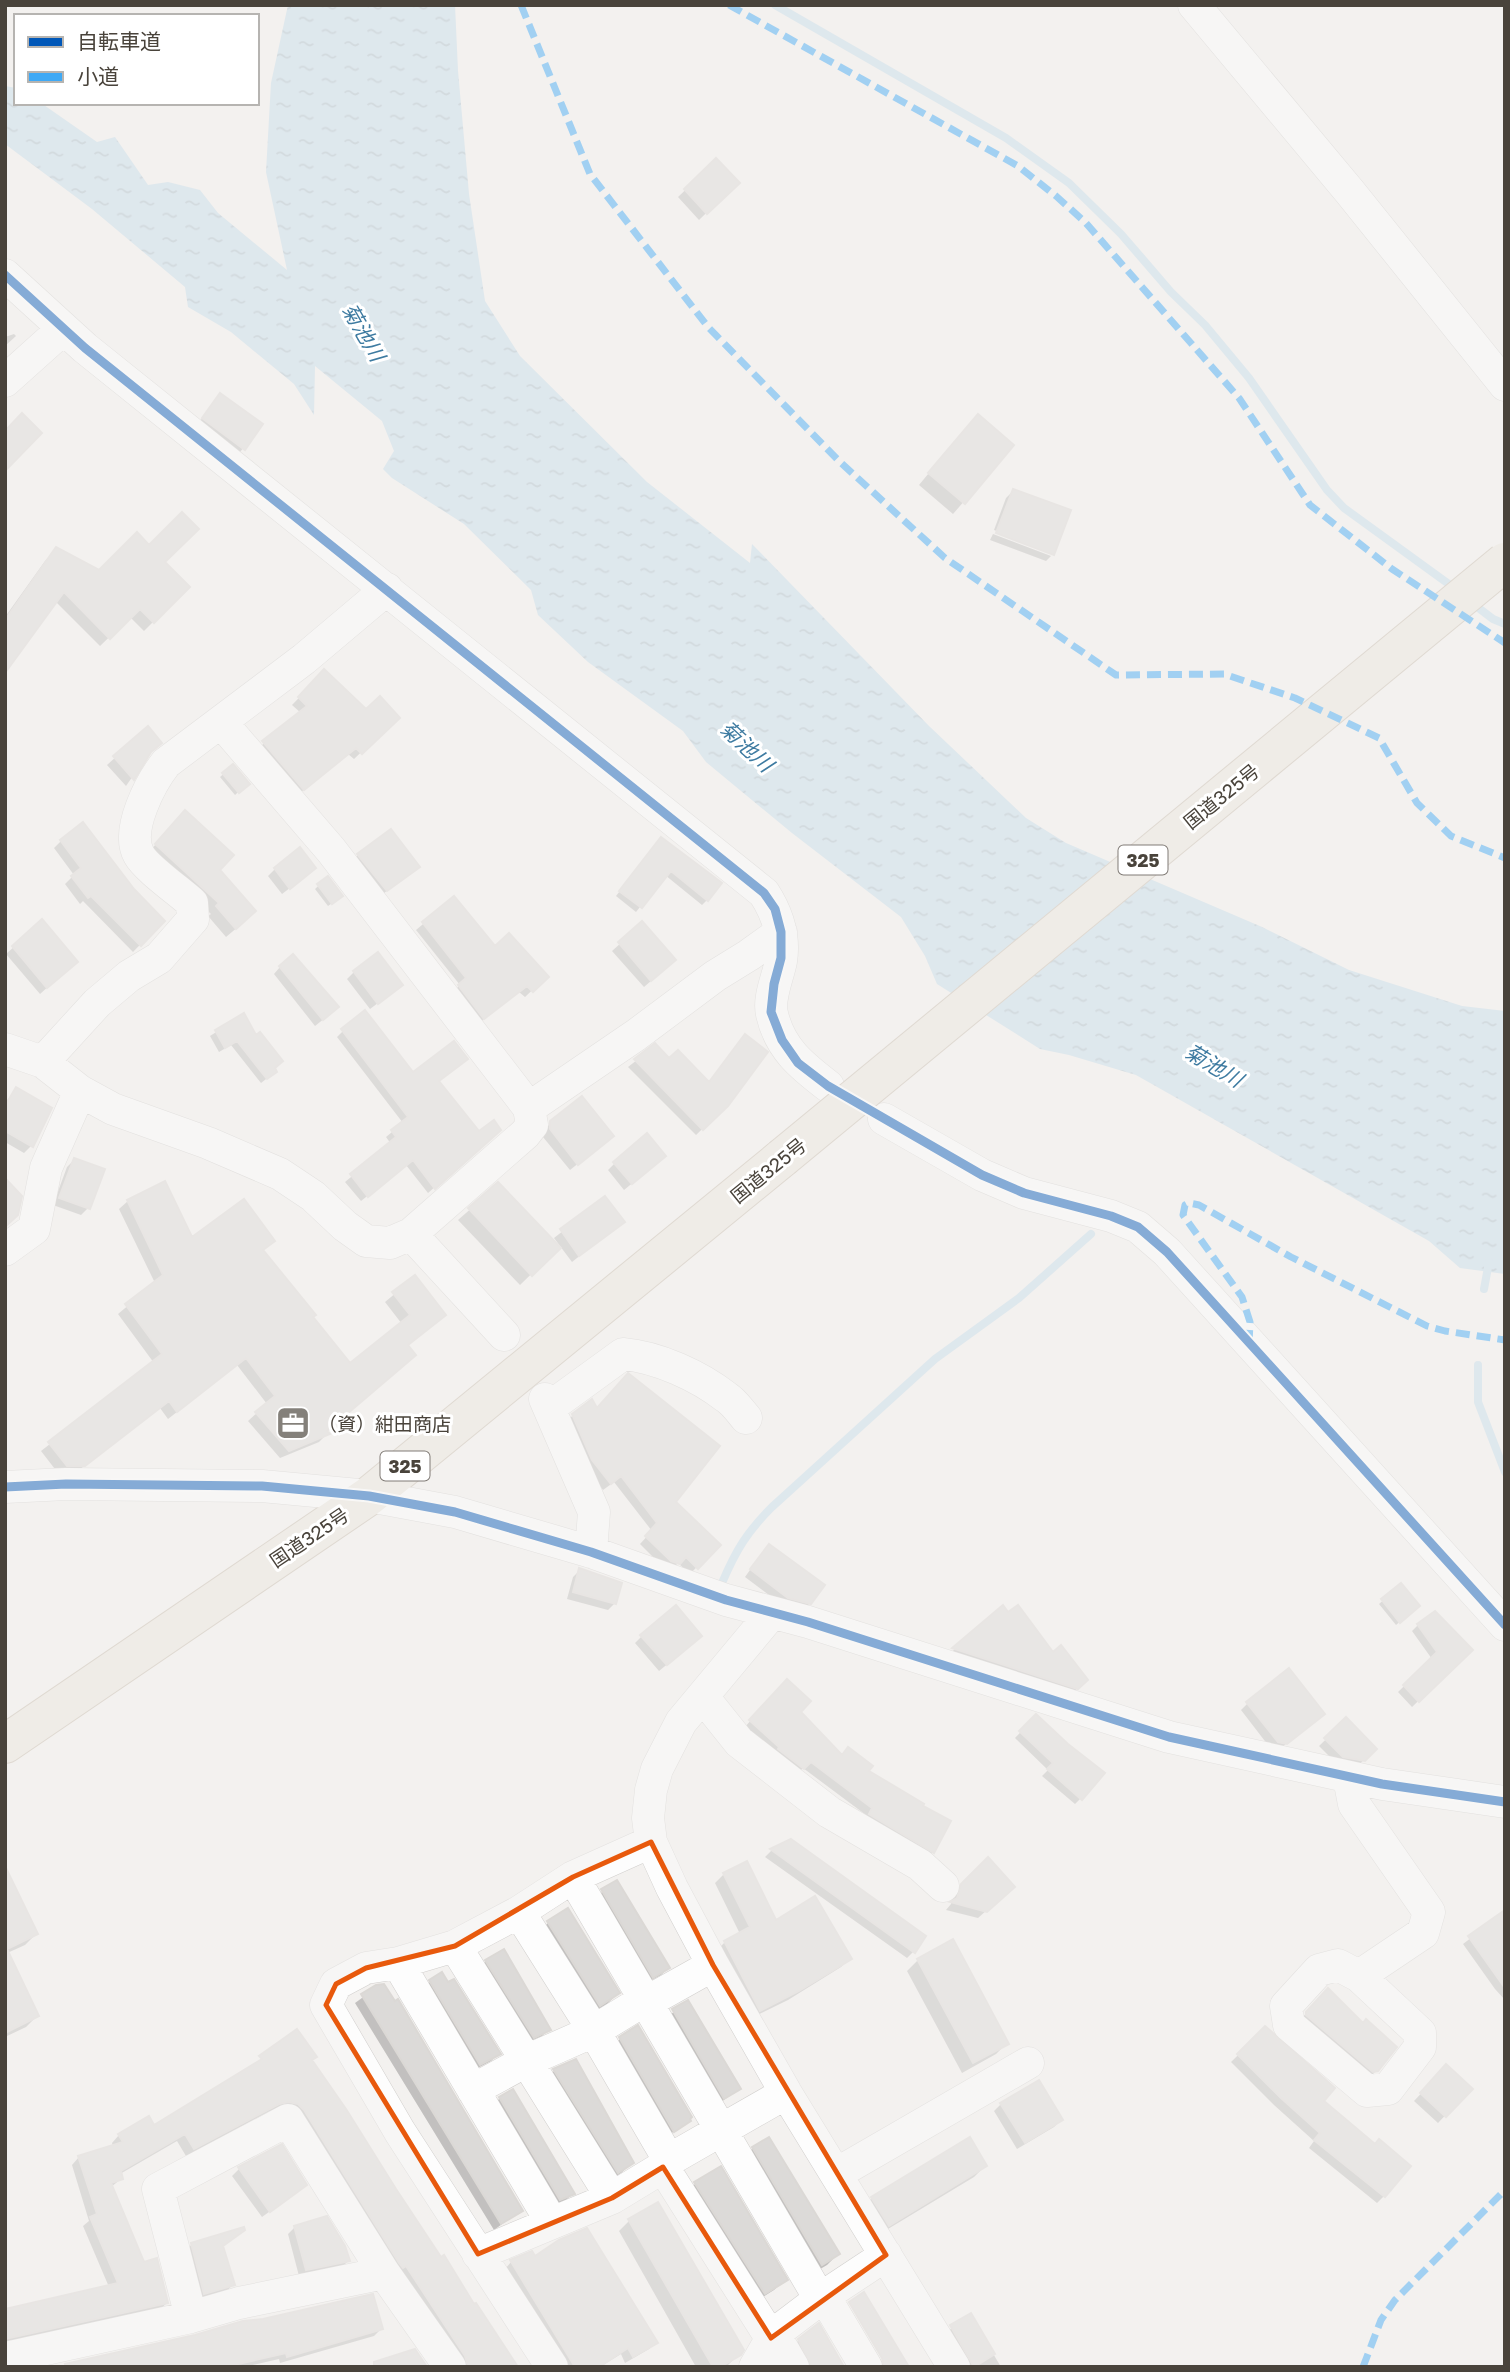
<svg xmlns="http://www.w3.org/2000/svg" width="1510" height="2372" viewBox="0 0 1510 2372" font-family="'Golos Text','Noto Sans JP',sans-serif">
<defs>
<pattern id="water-ripples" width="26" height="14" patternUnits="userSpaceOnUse" patternTransform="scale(1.75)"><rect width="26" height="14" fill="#c6ddeb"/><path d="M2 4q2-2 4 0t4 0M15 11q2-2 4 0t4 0" fill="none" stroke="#acbfca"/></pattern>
</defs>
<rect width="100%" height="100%" fill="#f3f1ef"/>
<path fill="url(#water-ripples)" d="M288,5H455L458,71L469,194L485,301L520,356L647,482L750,563L752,544L929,726L1026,818L1066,843L1262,927L1349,970L1462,1006L1505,1011V1274L1460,1268L1429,1241L1136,1075L1069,1055L1040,1049L937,984L925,956L901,917L792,833L706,762L683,731L588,662L538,615L531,590L464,524L392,478L383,469L394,451L382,421L315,366L314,415L294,384L231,332L188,307L185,287L92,209L5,144V86L16,88V103H41L97,142L115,137L148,185L168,182L200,190L218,213L287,270L266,172L271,83Z"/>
<path fill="#0003" d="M716,161L737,183L699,220L678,197Z
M14,334L16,336L5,346V337Z
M220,396L261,425L237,456L196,426Z
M967,427L1012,446L953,514L919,485Z
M1013,491L1053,554L1051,555V552L994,530L1006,498Z
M993,534L1051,556L1046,561L990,540Z
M54,552L99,572L163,562L188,587L144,631L130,617L100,646L55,601L24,644L26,645L5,668V617L45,561Z
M324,672L366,712L397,718L354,759L348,754L296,796L256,750L301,713L292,705Z
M148,728V754L126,786L107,765Z
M233,766L247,784L235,795L220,777Z
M176,822L218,870L245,921L226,937L208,916L211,914L147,854Z
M61,841L132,891L163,921L133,952L83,901L80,904L65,884L74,875L54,848Z
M656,845L707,900L702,905L665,875L636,912L616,896Z
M358,855L417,867L379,897L351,862Z
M275,869L307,875L282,894L268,876Z
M327,878L338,899L328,906L315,889Z
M454,898L495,949L546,977L525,997L519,992L476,1025L452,993L460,985L416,930Z
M42,922L69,968L40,994L6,954Z
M642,924L667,967L644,987L612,951Z
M280,967L330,1014L315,1026L274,974Z
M354,972L394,991L370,1009L347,979Z
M243,1015L275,1072L261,1083L231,1045L219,1052L210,1036Z
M343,1031L412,1074L437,1082L479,1133L493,1136L428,1193L406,1165L361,1201L345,1182L391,1144L386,1137L403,1123L337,1037Z
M655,1046L669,1060L727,1105L696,1135L628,1067Z
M16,1089L31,1146L24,1153L5,1142V1103Z
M551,1123L605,1142L570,1170L543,1137L544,1130Z
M74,1160L88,1208L81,1215L53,1205L67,1167Z
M615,1163H657L624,1190L608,1170Z
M498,1185L558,1248L520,1285L458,1220Z
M605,1198L622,1222L572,1262L554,1238Z
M128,1201L191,1240L262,1251L350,1366L402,1324L385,1302L415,1277L436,1323L407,1346L325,1431L327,1434L319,1442L280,1458L248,1421L267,1404L237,1365L168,1419L160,1408L75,1473H58L41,1451L154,1363L118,1314L155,1283L119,1209Z
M573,1415L718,1545L690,1574L678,1563L671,1570L664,1568L640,1544L652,1531L614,1482L603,1490L585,1467L566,1423Z
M762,1553L810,1603L803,1610L781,1604L745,1577Z
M580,1570L615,1603L608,1610L567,1599L573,1577Z
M1401,1585L1418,1606L1396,1625L1379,1604Z
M1002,1608L1079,1687L1070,1695L947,1656Z
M1418,1625L1471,1650L1412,1707L1398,1692L1432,1659L1412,1631Z
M642,1636L693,1643L659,1671L635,1643Z
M780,1688L799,1712L841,1756L866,1772L933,1852L926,1859L863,1821L866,1815L803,1768L796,1775L744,1728Z
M1248,1703L1316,1721L1278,1750L1271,1749L1241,1710Z
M1036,1716L1081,1798L1075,1804L1042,1776L1048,1770L1015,1738Z
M1346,1720L1374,1749L1356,1768L1336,1763L1319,1746Z
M791,1841L914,1951L907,1958L765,1857L771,1851Z
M987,1859L1005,1894L978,1918L946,1910L951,1904L954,1893Z
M5,1870L36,1934L25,1945L5,1954Z
M724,1874L776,1922L850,1958L841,1967L788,2000L751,2018L716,1951L725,1942L740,1934L715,1883Z
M603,1891L668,1968L661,1975L646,1983L596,1898Z
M568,1912L618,1993L607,2004L588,2015L537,1934L548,1923Z
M1505,1912V2000L1495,1989L1463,1944Z
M918,1960L1007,2043L996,2054L962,2073L907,1971Z
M486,1961L549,2029L542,2036L526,2043L479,1968Z
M431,1981L498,2054L491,2061L472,2071L424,1988Z
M377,1987L521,2210L494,2230L355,2003Z
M5,1989L37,2016L26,2027L5,2037Z
M1328,1990L1362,2025L1377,2070L1369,2078L1299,2021Z
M687,2002L739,2089L717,2105L666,2018Z
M1265,2029L1322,2101L1384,2196L1377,2203L1309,2148L1314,2141L1274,2105L1231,2062Z
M297,2032L473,2367H459L280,2109L270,2111L186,2156L177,2141L120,2174L121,2179L111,2187L143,2264L167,2303L159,2310L5,2344V2310L109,2287L83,2226L89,2221L72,2165L79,2157L113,2147L112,2143L119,2135L154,2127L253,2065Z
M620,2039L689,2121L666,2137L613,2046Z
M1446,2067L1470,2089L1438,2123L1414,2101Z
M554,2071L632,2163L621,2173L607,2182L544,2081Z
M513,2091L573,2193L562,2204L548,2210L489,2109L500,2098Z
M1001,2104L1061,2120L1054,2127L1017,2149L994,2111Z
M281,2147L298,2191L262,2217L232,2176L239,2169Z
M753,2148L838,2254L827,2265L810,2275L742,2159Z
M985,2166L974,2177L878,2235L862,2209L872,2198Z
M695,2184L785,2280L774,2290L753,2303L685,2195Z
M629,2221L739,2354L728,2365L696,2367L619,2231Z
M295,2227L348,2261L341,2268L299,2276L288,2234Z
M243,2229L222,2247L233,2284L226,2292L197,2300L185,2252L192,2244Z
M511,2262L656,2342L649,2349L625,2363L621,2354L600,2367H564L505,2269Z
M848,2305L885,2367L888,2365L907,2367H872L840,2313Z
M970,2315L1001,2367H963L944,2334Z
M381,2329L374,2336L280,2363L279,2359L244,2367H64Z
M799,2340L843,2367H797L789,2350Z"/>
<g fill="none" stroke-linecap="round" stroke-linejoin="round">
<path stroke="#c6ddeb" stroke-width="8" d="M775,5L1006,138L1069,183L1121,234L1171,292L1205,325L1249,378L1327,490L1344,508L1457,590
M1472,603L1493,619L1505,624
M1484,1289L1489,1262
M1478,1365V1402L1505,1472
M722,1583C736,1550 747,1532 772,1507L935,1359L1019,1298L1091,1234"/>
</g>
<path fill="#dcdad8" stroke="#dbd8d5" stroke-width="2" d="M716,158L740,183L707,214L684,189Z
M220,393L263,424L245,450L202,418Z
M22,413L42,433L5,471V431Z
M978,414L1014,445L965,504L928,473Z
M1013,489L1071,510L1054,555L996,533Z
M182,512L199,529L165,562L190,587L154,623L140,609L110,639L64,592L5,673V620L56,547L99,570L137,532L149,545Z
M324,669L366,709L380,696L400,718L362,754L356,748L304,790L262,741L307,706L298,697Z
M148,726L162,743L151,752L134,780L113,756Z
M233,764L250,784L239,793L222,773Z
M185,810L234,855L220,870L256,911L236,929L216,906L219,903L155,844Z
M83,822L134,889L165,921L141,946L91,896L88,898L71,876L81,868L60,840Z
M391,829L420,867L387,891L357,854Z
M661,837L722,883L708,901L671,871L642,908L619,891Z
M300,847L316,868L290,889L274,868Z
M328,876L343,896L332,904L317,884Z
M454,896L495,946L509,933L549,977L533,992L527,986L484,1019L458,985L466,978L422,922Z
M42,919L78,962L47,988L12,946Z
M642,921L676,960L651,981L618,942Z
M378,952L403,985L378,1004L353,971Z
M293,954L339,1007L323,1020L279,966Z
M365,1010L413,1072L454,1041L468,1059L439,1081L479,1131L494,1120L501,1130L435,1189L413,1160L368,1197L350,1174L396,1137L391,1130L408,1117L341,1029Z
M244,1013L256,1035L260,1032L283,1061L275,1068L277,1072L267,1079L237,1041L225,1048L215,1030Z
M745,1034L768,1052L728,1106L703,1130L634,1059L655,1043L669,1058L678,1050L709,1082Z
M16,1087L52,1108L33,1147L5,1131V1106Z
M582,1096L614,1136L578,1165L550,1129V1121Z
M647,1133L666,1156L632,1184L613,1162Z
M74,1158L105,1169L90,1209L59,1198Z
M5,1178L22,1196L18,1215L5,1227Z
M165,1181L192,1237L244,1199L275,1241L263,1250L316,1315L313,1317L350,1363L410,1315L392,1292L415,1275L446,1315L408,1345L416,1355L327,1431L330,1434L289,1451L255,1412L275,1396L246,1358L177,1412L169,1401L85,1466H67L48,1442L162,1354L125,1304L163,1275L127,1200Z
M498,1182L561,1248L532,1276L468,1208Z
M605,1196L625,1222L579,1256L560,1229Z
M628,1373L720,1446L676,1502L721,1545L698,1569L686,1557L680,1564L671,1561L645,1536L657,1523L621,1476L611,1484L592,1460L572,1414L592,1399L597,1408Z
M769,1544L825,1585L811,1604L788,1598L750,1569Z
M579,1568L622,1583L616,1604L573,1592Z
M1401,1583L1420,1606L1400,1623L1381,1599Z
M676,1605L702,1636L667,1665L640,1635Z
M1003,1605L1008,1612L1018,1605L1053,1652L1061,1645L1088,1680L1078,1689L952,1648Z
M1435,1611L1473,1650L1419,1702L1403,1685L1437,1652L1417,1624Z
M1289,1668L1325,1714L1287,1744L1278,1742L1246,1702Z
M787,1679L811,1701L801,1712L842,1755L848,1747L873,1766L869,1771L924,1804L923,1806L951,1821L934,1853L869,1814L872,1808L811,1762L804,1769L778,1749L779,1747L749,1720Z
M1036,1714L1068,1744L1105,1773L1082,1800L1047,1769L1053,1763L1019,1731Z
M1346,1717L1377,1749L1365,1761L1343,1757L1324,1738Z
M791,1839L926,1936L915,1953L770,1849Z
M988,1857L1015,1887L987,1912L950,1902L957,1898L961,1884Z
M747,1861L776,1920L815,1896L852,1959L799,1991L760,2011L724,1941L750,1927L723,1873Z
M5,1866L38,1934L7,1949L39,2016L5,2033Z
M617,1880L670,1968L653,1978L601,1889Z
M568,1908L620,1993L600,2006L547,1921Z
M1505,1910V1988L1468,1936Z
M953,1939L1009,2044L973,2063L917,1959Z
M504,1949L551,2030L534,2038L485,1960Z
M442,1972L448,1982L454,1979L501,2054L480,2065L429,1980Z
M384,1984L395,2001L398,1999L523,2211L501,2224L361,1994L376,1985Z
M1328,1988L1363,2023L1366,2019L1397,2047L1378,2071L1373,2072L1306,2015V2012Z
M688,2000L741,2089L724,2099L672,2009Z
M638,2025L692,2117L690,2119L691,2121L674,2132L619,2037Z
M1265,2026L1335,2088L1324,2101L1375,2144L1379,2139L1411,2166L1385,2197L1314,2140L1320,2133L1281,2098L1237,2054Z
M297,2029L317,2057L312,2060L346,2109L396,2189L441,2257L444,2255L474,2304L476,2303L518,2367H468L465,2356L406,2266L403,2268L399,2263L304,2110L298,2104L289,2102L279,2104L194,2149L185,2134L121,2171L123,2179L111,2183L144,2262L157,2258L168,2303L5,2339V2309L118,2283L90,2217L97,2214L78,2156L123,2142L118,2134L149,2116L154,2125L262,2059L259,2056Z
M576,2059L634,2163L618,2173L553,2069Z
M1446,2064L1473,2089L1446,2117L1420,2093Z
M1039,2080L1063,2120L1025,2143L1000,2103Z
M513,2089L575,2194L560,2200L499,2097Z
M769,2137L840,2254L822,2265L752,2147Z
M970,2137L987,2166L889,2226L871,2197Z
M282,2144L307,2185L270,2212L238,2167Z
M721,2166L788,2280L765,2294L694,2182Z
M658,2202L744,2350L741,2355L720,2367H713L628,2219Z
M327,2216L345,2246L350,2261L306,2270L294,2226Z
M244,2227L245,2230L223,2246L235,2285L204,2294L191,2243Z
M587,2228L658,2343L633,2357L628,2348L599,2367H575L510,2260L532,2251L535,2256L559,2240Z
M864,2292L909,2367H884L882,2358L849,2302Z
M373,2294L383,2329L287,2357L286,2353L225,2367H66L65,2364L195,2335L243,2321L263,2319Z
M971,2313L995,2354L974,2367L950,2325Z
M819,2323L844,2367H811L798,2339Z
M415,2349L427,2367H374V2362Z"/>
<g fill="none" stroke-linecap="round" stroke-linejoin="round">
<g stroke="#d1cfcd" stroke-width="33">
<path id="minor" d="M1194,5L1350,192L1505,385
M5,275L85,348L764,893C777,913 785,936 781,961C778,977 768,998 772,1014C780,1049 802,1066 828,1086
M5,381L63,329
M5,1049L43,1062L80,1091L113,1109L208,1143L280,1174L313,1196L345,1226L366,1241L390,1243L411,1234L525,1134L532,1125L529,1108L331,850L221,722
M43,1062L97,1003L129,976L159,958L193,919L192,903C180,892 146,868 139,855C125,830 151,782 166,763L304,659L387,589
M529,1108L636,1035L715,976L749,955L781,932
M884,1119L982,1175L1024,1193L1111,1216L1138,1227L1167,1252L1505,1625
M411,1234L504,1335
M5,1250L34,1229L46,1168L80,1091
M545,1399L594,1512L591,1552
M550,1407L623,1354C658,1357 699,1376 726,1397C734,1402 740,1411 746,1418
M5,1487L66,1484L262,1486L369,1496L455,1512L591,1552L726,1600L808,1622L1169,1737L1382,1784L1505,1802
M771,1614L681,1722L657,1769L651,1790L648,1818L651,1842L672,1888L713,1965L786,2093L954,2367
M703,1697L739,1742L829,1812L920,1865L943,1886
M1349,1778L1354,1804L1429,1912L1423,1933L1359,1976
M573,1877L820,2299
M519,1912L594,2031L669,2160
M455,1946L612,2198
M398,1963L552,2223
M1338,1965L1359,1976L1420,2033V2047L1388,2089L1367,2091L1289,2025L1286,2006L1319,1970Z
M647,2002L713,1965
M473,2090L526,2061L594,2031L646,1999
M663,2167L771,2338
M836,2174L1028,2063
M478,2254L612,2198L663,2167L669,2160L786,2093
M824,2296L866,2367
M191,2317L158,2189L288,2120L384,2273
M774,2334L793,2367
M5,2358L191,2317L239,2303L384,2273L450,2367
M552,2367L400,2132L326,2005L336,1984L366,1968L398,1963L455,1946L519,1912L573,1877L651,1842
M755,2367L774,2334L824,2296L886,2255"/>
</g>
<g stroke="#c8bdae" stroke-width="40">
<path id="highway" d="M5,1744L369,1496L782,1158"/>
</g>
<use href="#minor" stroke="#fdfdfd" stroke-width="32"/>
<use href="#highway" stroke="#ebe6dd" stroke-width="38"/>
<g stroke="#c8bdae" stroke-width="40" stroke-linecap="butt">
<path id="highway-bridge" d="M782,1158L1505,562"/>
</g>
<use href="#highway-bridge" stroke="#ebe6dd" stroke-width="38"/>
<path stroke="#3fa9f5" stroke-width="7" stroke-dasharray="14 7" stroke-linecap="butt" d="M521,5L590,174L708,327L839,461L945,558L1116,675L1224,674L1295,698L1379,738L1417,803L1451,836L1505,858
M729,5L1018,166L1056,196L1085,222L1239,398L1310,505L1392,569L1505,643
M1249,1344L1250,1322L1242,1297L1183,1215L1185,1205L1189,1203L1199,1205L1291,1257L1427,1326L1445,1331L1505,1340
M1363,2367L1381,2320L1395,2300L1505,2190"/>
<g stroke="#fff" stroke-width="13">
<path id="cycleway" d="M5,275L85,348L764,893L775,909L781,932V958L774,984L771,1012L782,1040L798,1063L828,1086L982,1175L1024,1193L1111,1216L1138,1227L1167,1252L1505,1625
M5,1487L66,1484L262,1486L369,1496L455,1512L591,1552L726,1600L808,1622L1169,1737L1382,1784L1505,1802"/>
</g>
<use href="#cycleway" stroke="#0057b8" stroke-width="9"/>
</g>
<path d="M0 0H1510V2372H0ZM651,1842L713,1965L886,2255L771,2338L663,2167L612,2198L478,2254L326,2005L336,1984L366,1968L455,1946L573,1877Z" fill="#f3f1ef" fill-opacity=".55" fill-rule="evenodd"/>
<path fill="none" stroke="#e8590c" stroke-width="5" stroke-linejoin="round" d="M651,1842L713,1965L886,2255L771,2338L663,2167L612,2198L478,2254L326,2005L336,1984L366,1968L455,1946L573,1877Z"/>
<defs>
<g id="office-square" transform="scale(1.75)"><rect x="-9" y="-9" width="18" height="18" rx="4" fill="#84807a" stroke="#fff"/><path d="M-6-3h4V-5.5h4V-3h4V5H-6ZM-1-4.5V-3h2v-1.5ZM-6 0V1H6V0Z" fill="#fff"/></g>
</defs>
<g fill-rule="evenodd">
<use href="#office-square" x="293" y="1423"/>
</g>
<g text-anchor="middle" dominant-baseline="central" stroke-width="6" stroke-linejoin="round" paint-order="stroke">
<g fill="#fff" stroke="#807b76" stroke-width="2">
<rect x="1118.5" y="845.5" width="49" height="29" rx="5"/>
<rect x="380.5" y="1451.5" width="49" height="29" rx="5"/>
</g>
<g font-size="18" font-weight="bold" fill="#49433b">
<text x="1143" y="860">325</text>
<text x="405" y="1466">325</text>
</g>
<g font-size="19" fill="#49433b" stroke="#fff">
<text transform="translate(1221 796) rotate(-39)">国道325号</text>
<text transform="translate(768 1170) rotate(-39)">国道325号</text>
<text transform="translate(309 1537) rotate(-34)">国道325号</text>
</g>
<g font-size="19" fill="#49433b" stroke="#fff" text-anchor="start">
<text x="318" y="1423">（資）紺田商店</text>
</g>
<g font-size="21" font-style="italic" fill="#3e7ba1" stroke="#fff">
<text transform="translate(364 332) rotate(60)">菊池川</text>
<text transform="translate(747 746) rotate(43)">菊池川</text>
<text transform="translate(1214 1065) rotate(31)">菊池川</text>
</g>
</g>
<rect width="1510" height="2372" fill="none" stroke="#49433b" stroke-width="14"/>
<rect x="14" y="14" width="245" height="91" fill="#ffffff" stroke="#b6b4b1" stroke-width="2"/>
<rect x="28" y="37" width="35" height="10" fill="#0057b8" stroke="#b6b4b1" stroke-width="2"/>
<text x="77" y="49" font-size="21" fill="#49433b">自転車道</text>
<rect x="28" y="72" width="35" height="10" fill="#3fa9f5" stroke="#b6b4b1" stroke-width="2"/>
<text x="77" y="84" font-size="21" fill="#49433b">小道</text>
</svg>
